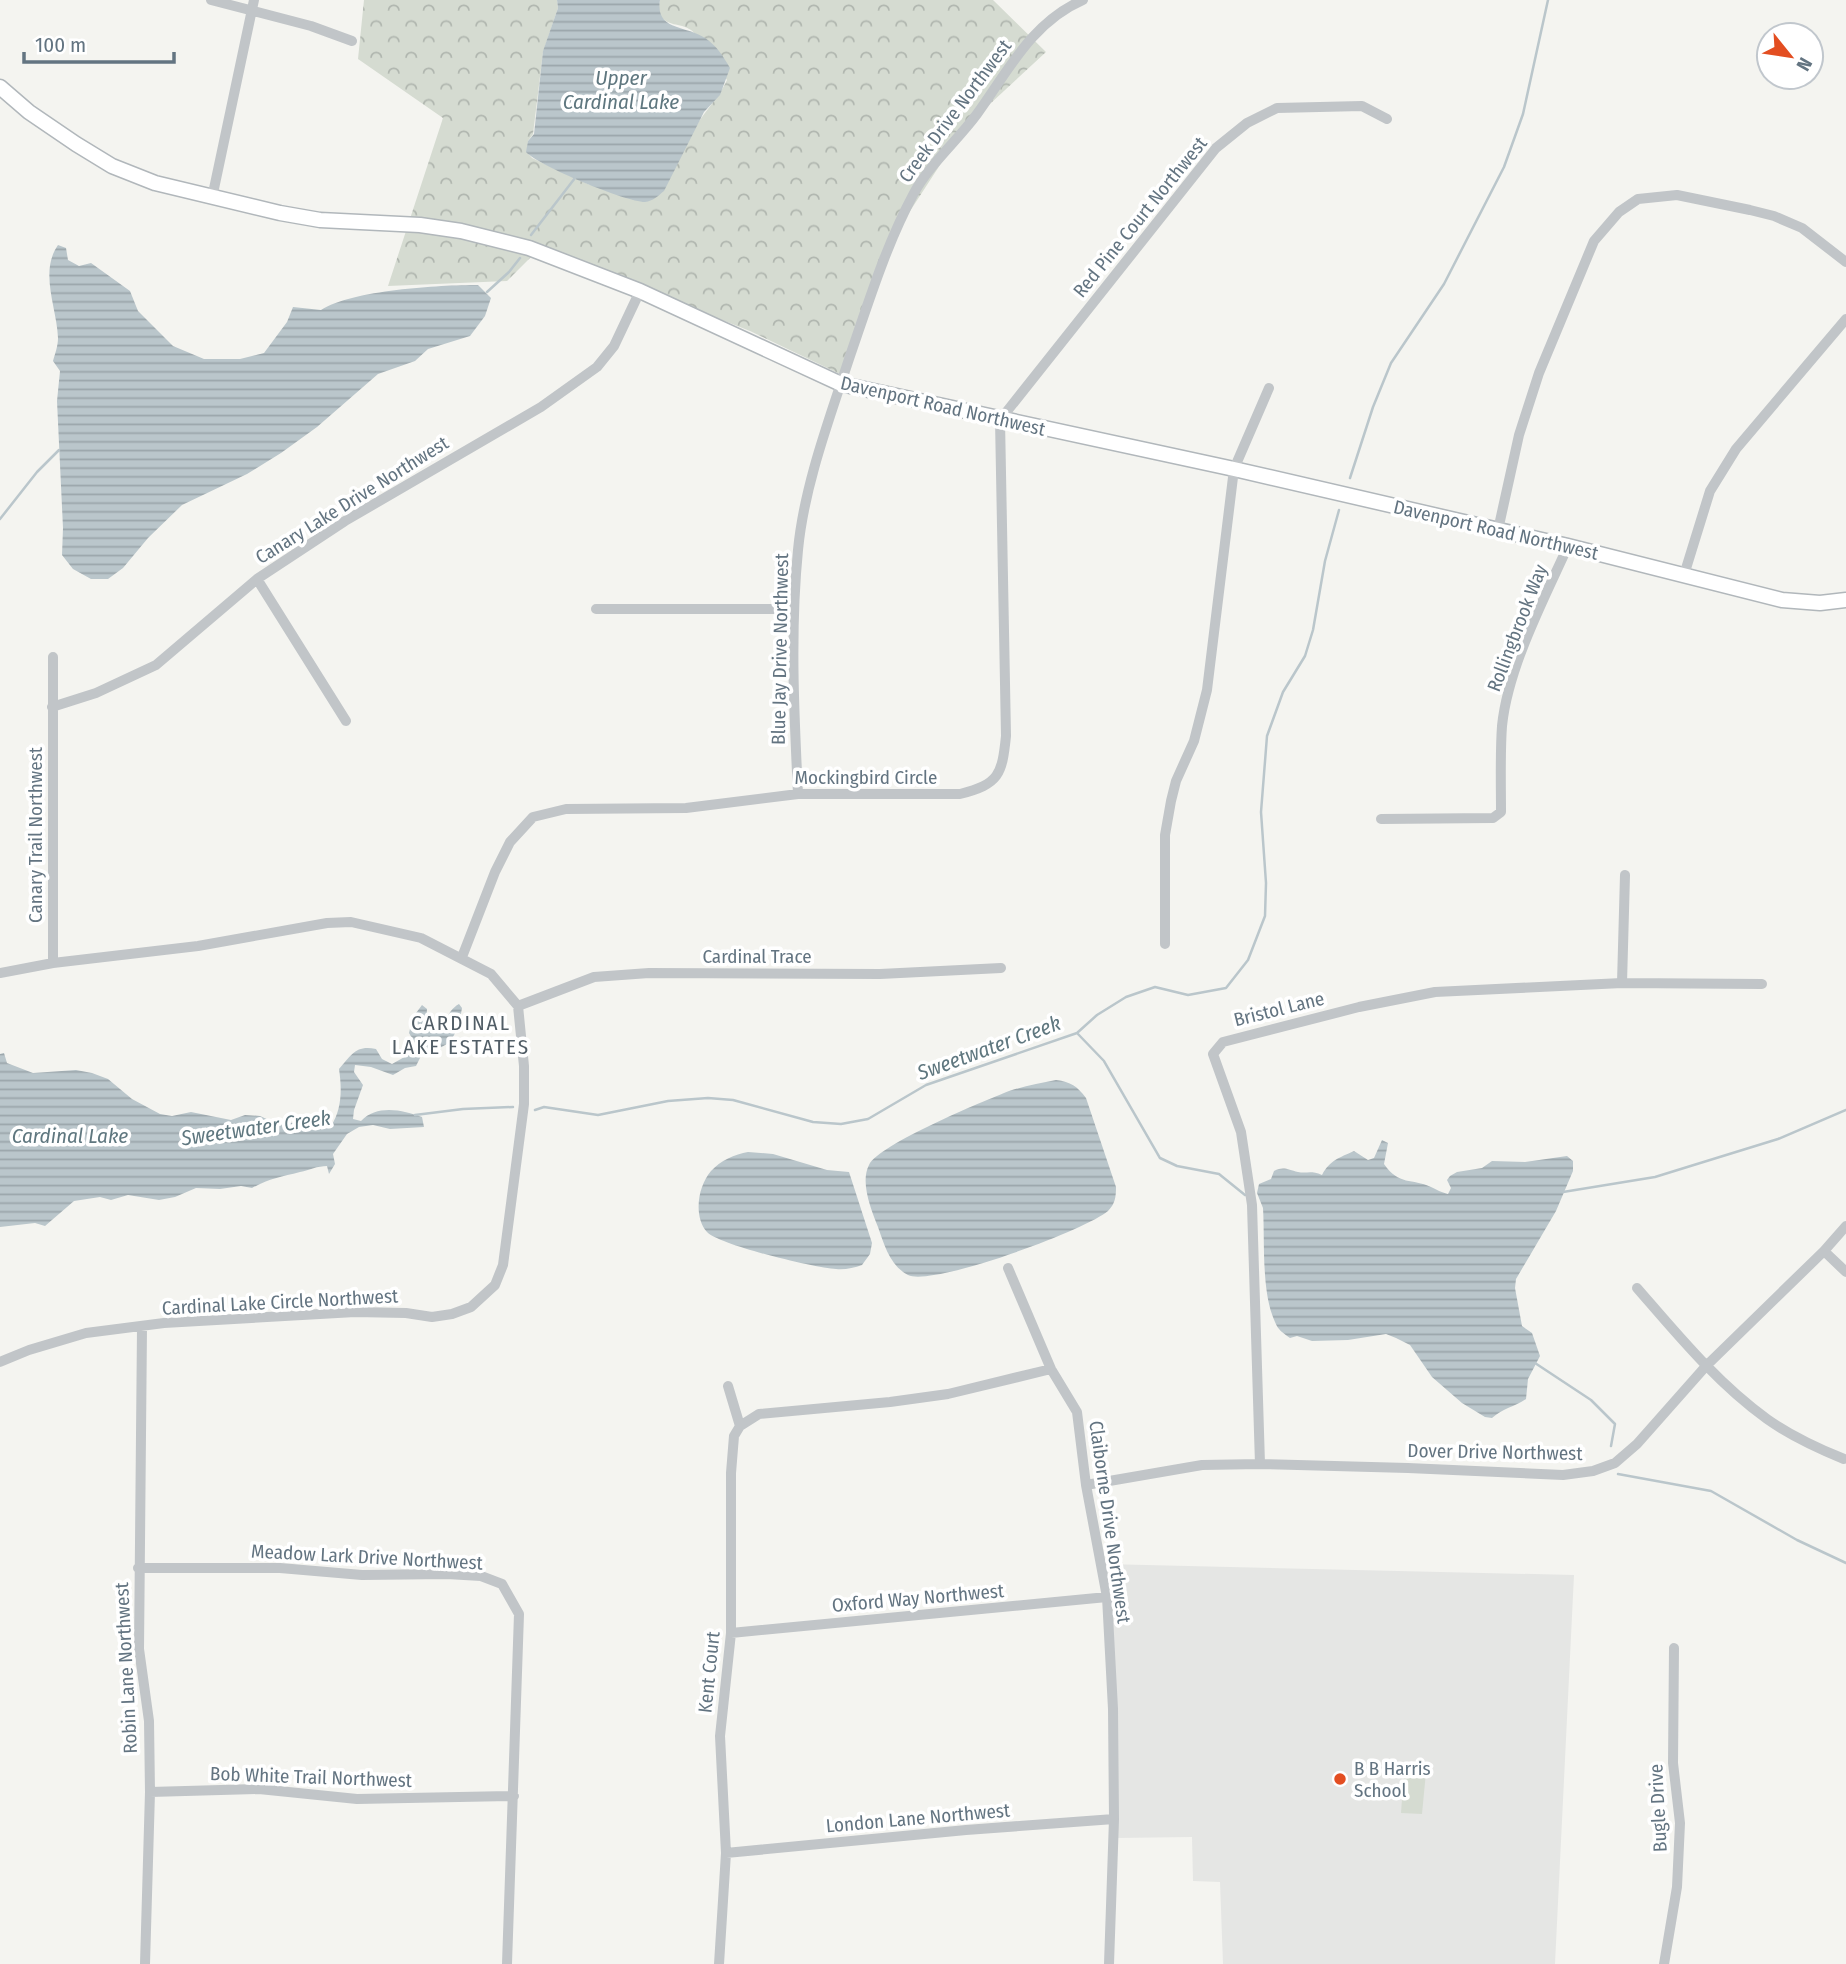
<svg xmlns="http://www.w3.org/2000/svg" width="1846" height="1964" viewBox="0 0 1846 1964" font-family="'Fira Sans Condensed',sans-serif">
<defs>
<pattern id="forest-crowns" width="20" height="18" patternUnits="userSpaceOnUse" patternTransform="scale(1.75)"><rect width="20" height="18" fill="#d5dbd1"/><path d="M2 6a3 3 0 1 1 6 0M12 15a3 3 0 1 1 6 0" fill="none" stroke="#b0b6af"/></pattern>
<pattern id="water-rules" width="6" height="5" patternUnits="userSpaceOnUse" patternTransform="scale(1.75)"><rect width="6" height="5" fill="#bac6cb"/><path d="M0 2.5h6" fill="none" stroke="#9ba5aa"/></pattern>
</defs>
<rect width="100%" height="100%" fill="#f4f4f0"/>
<path fill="#e5e6e4" d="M1104,1564L1574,1575L1555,1964H1223L1220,1882L1193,1881L1192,1837L1116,1838Z"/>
<path fill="#d5dbd1" d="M1404,1771L1426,1772L1422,1814L1401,1813Z"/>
<path fill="url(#forest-crowns)" d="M364,0H557L558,8L543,52L533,134L528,141L527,152L532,158L590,185L695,128C705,110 719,98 727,80C720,70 698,35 691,30C679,22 668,28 658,13L660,0H993L1046,52L964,128L899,228L840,374L750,331L540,248L507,281L388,286L443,118L358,59Z"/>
<path fill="url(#water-rules)" d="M557,0H660C655,31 686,25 705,38C717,46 723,56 730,68L720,95L704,112L664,191C658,196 653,201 645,202C626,202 539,166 526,152L528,141L534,134L543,51L558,8Z
M58,245L66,248L68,260L79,266L91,263L130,291L138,311L173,346L204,359H240L264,353L287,322L293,307L321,310C352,290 439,285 478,285L491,298L485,316L470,336L428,349L415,361L378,374L317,427L281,453L247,474L182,505L148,538L123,568L108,579H91L73,569L62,555L63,528L57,401L60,371L53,361C55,354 58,346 58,338C57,308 39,272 58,245Z
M459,1004L462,1008C458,1032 452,1051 424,1050L416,1066L405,1068L393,1075L371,1067L355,1065L354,1072L363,1085L354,1110L353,1119L361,1121C377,1104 403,1110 422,1117L424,1127L390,1129L373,1125L359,1127L347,1134L333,1154L335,1164L329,1174L327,1166C317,1166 310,1170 300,1172C281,1177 270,1178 252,1188L241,1186L220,1189L196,1188L175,1197L159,1200L128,1195L111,1200L100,1197L74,1201L45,1226L35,1223L0,1227V1054L4,1053L7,1063L33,1073L76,1070L92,1073L108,1079L132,1099L160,1114L172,1116L191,1112L231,1120L245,1115L260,1116L271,1121L331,1126C342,1109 342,1089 339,1069C352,1055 355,1045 376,1049L382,1059L392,1064L408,1055L416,1045L409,1033L413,1017L422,1005L427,1009C426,1021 429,1025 439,1030C447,1021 448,1010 459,1004Z
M1056,1080C1071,1082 1077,1086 1086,1098L1116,1187C1116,1197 1115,1204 1108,1211C1086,1230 932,1287 908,1275C890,1266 884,1244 878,1227C871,1210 860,1182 869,1165C879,1144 984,1101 1009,1091C1025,1086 1040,1083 1056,1080Z
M1382,1140L1388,1143L1384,1164C1399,1186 1412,1178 1431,1187C1437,1190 1441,1192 1448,1194L1451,1188L1447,1180L1450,1176L1457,1172L1482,1168L1492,1161L1525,1162L1567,1156L1573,1161V1171L1556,1211L1516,1279L1515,1288L1522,1326L1532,1333L1540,1356L1528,1379L1526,1399C1514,1407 1503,1408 1492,1418L1485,1417L1462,1403L1432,1377L1410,1345L1396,1338L1386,1334L1348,1340L1312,1341L1297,1336L1290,1338C1283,1333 1278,1330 1275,1322C1261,1292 1265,1241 1263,1208L1257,1193L1259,1184L1271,1179L1274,1171C1284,1166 1288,1170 1298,1172C1307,1174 1310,1170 1322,1175C1330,1160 1339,1158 1354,1151L1368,1160L1374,1158Z
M748,1152L773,1154L827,1170L849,1172L872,1243L870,1254L862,1265C854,1268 844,1270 836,1269C815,1268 719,1245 707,1232C693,1216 698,1186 711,1171C720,1161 735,1154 748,1152Z"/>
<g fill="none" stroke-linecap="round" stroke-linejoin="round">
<path stroke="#bac6cb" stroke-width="2.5" d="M531,235L575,178
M487,292L509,272L520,258
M1350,478L1373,407L1391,363L1444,284L1504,167L1523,114L1548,0
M0,519L37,472L59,450
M1077,1033L1104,1061L1160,1158L1177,1166L1219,1174L1245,1195H1248
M535,1110L544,1107L598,1115L668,1101L708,1098L733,1100L813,1122L841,1124L868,1119L926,1085L1077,1033L1097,1015L1126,997L1155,987L1188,995L1226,988L1248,960L1265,916L1266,883L1261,812L1267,736L1283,692L1305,656L1313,630L1325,561L1339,510
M415,1115L463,1109L513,1107
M1563,1192L1655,1177L1697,1164L1778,1139L1846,1110
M1535,1363L1591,1400L1615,1424L1611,1446
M1618,1474L1711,1491L1797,1540L1846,1563"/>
<g stroke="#b1b7bb" stroke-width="17">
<path id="secondary" d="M0,87L29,112L76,144L112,166L155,183L280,213L320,220L420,225L461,231L529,248L640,291L841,384L1234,469L1568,546L1782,600L1820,603L1846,600"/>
</g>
<path stroke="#c1c5c8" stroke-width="10" d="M211,0L311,26L352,41
M212,198L254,0
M1498,530L1519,435L1539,373L1594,241L1619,212L1638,199L1677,195L1750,210L1774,216L1802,228L1846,262
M1684,575L1710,491L1736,449L1846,319
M257,579L346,721
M596,609H794
M53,657V963
M52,707L96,693L156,665L257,579L345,521L541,407L597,367L614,346L640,291
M798,794C794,712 790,631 798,550C804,486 830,417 850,356C869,301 886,245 914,193C929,165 958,140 977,114C1008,71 1032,22 1083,0
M1381,819L1493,818L1501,812C1501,783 1500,754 1502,726C1508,667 1544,599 1568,546
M1165,944V835L1171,801L1176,781L1194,741L1207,690L1234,469L1269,388
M462,957L495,872L510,842L533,817L566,809L686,808L798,794H960C999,784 1002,775 1006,736L1000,420L1216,148L1247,123L1277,108L1362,106L1387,119
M0,973L53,963L198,946L327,923L351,922L421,938L491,974L518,1006L524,1066V1104L503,1265L495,1285L471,1307L452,1314L432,1317L406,1313L355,1312L164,1323L86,1333L29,1350L0,1362
M1622,983L1625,875
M518,1006L594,977L649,973L880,974L1001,968
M1824,1251L1846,1272
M1008,1268L1051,1369L1077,1412L1086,1485L1107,1597L1113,1709L1114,1819L1109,1964
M1637,1288C1677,1334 1717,1383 1767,1419C1791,1436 1817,1448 1844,1459
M142,1328L139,1649L149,1721L150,1792L145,1964
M740,1426L759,1414L890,1402L948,1394L1051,1369
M1260,1464L1252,1205L1241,1132L1213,1054L1223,1042L1359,1007L1435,992L1622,983L1762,984
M1086,1485L1202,1465L1260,1464L1408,1468L1563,1475L1593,1471L1615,1463L1637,1444L1706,1366L1824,1251L1846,1226
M138,1568H280L362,1575L447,1574L481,1576L502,1584L519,1614L507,1964
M731,1633L1107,1597
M150,1792L259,1789L357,1799L514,1796
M726,1853L966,1830L1114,1819
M719,1964L726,1853L720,1736L731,1633V1473L734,1436L740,1426L728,1386
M1664,1964L1677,1887L1680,1823L1673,1763L1674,1648"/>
<use href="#secondary" stroke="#fff" stroke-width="14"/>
</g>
<circle fill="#e34e21" stroke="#fff" stroke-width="2.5" cx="1340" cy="1779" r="7"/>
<g text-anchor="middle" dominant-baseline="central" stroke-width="7" stroke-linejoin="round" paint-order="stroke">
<g font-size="19" fill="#637481" stroke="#fff">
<text transform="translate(955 111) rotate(-53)">Creek Drive Northwest</text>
<text transform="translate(1140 217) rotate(-51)">Red Pine Court Northwest</text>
<text transform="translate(943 406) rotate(13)">Davenport Road Northwest</text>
<text transform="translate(352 500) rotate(-32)">Canary Lake Drive Northwest</text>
<text transform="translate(1496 530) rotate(13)">Davenport Road Northwest</text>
<text transform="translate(1517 628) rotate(-69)">Rollingbrook Way</text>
<text transform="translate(780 649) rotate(-89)">Blue Jay Drive Northwest</text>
<text x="866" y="777">Mockingbird Circle</text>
<text transform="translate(35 835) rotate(-90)">Canary Trail Northwest</text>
<text x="757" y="956">Cardinal Trace</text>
<text transform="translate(1279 1009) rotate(-14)">Bristol Lane</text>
<text transform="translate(280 1302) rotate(-3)">Cardinal Lake Circle Northwest</text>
<text transform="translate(1495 1452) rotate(1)">Dover Drive Northwest</text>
<text transform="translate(1110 1522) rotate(82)">Claiborne Drive Northwest</text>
<text transform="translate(367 1557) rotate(3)">Meadow Lark Drive Northwest</text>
<text transform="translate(918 1598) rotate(-5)">Oxford Way Northwest</text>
<text transform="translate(126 1668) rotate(-93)">Robin Lane Northwest</text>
<text transform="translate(709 1672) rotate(-84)">Kent Court</text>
<text transform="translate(311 1777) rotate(2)">Bob White Trail Northwest</text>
<text transform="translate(1658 1808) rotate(-93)">Bugle Drive</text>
<text transform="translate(918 1818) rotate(-5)">London Lane Northwest</text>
</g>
<g font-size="19" fill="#637481" stroke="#fff" text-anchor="start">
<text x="1354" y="1768">B B Harris<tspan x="1354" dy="22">School</tspan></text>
</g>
<g font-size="21" font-style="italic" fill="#5f777f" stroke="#fff">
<text x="621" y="78">Upper<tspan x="621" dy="24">Cardinal Lake</tspan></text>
<text transform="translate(989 1048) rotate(-20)">Sweetwater Creek</text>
<text transform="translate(256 1128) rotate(-8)">Sweetwater Creek</text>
<text x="70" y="1136">Cardinal Lake</text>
</g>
<g font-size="21" letter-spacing="2" fill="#515d66" stroke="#fff">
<text x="461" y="1023">CARDINAL<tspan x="461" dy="24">LAKE ESTATES</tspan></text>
</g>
</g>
<g transform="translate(1790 56) rotate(120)"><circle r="33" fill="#ffffff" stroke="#c1c7cd" stroke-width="2"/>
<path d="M0-5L12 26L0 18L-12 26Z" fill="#e34e21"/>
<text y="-10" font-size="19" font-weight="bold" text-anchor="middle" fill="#637481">N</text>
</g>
<path d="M24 52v10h150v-10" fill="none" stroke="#637481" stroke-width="3.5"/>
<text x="35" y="52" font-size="21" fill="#637481" stroke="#ffffff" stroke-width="5" paint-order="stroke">100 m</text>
</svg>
